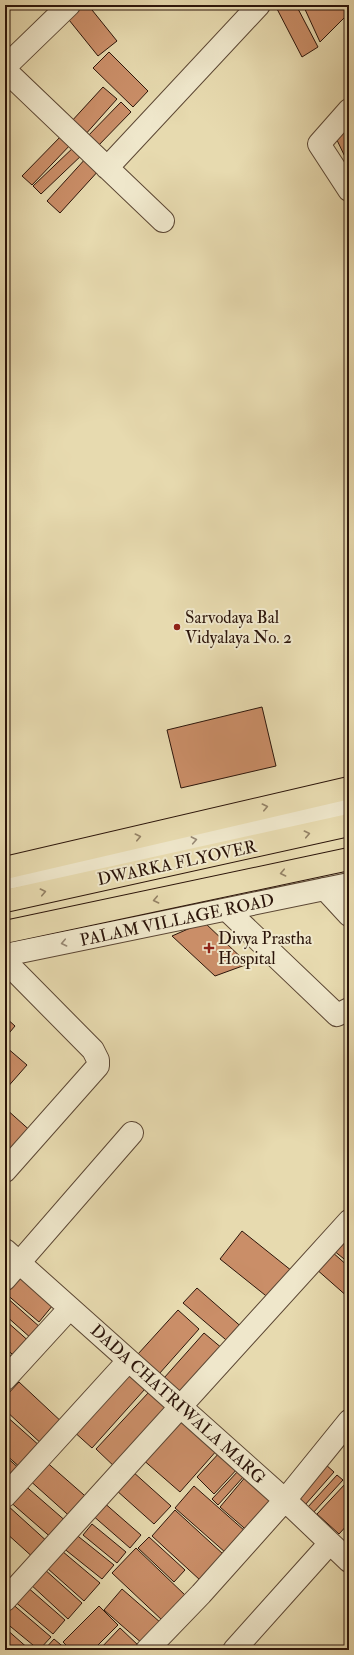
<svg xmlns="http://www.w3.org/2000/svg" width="354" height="1655" viewBox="0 0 354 1655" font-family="'IM FELL Double Pica',serif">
<rect width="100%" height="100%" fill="#e7daaf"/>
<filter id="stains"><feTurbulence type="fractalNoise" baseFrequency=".005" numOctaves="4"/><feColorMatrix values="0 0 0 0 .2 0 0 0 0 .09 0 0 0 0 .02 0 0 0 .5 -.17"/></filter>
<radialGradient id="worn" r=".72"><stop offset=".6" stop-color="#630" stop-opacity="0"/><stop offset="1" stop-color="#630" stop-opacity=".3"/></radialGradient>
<path fill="#ca8e68" stroke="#2c150a" d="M77,5H88L117,41L98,56L65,15Z
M278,5H296L318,47L302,57L276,7Z
M303,5H349V13L320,42Z
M109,52L148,91L133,107L93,68Z
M103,87L117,99L84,136L70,123Z
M121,102L131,112L95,149L85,139Z
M349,125V165L334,134Z
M64,133L73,142L32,185L22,176Z
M76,145L84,153L41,194L33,186Z
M87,157L100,169L60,213L47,201Z
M262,707L276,766L181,788L167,730Z
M204,922L248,964L215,976L172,936Z
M5,1017L15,1026L5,1038Z
M6,1047L27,1065L5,1090V1047Z
M5,1108L34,1134L15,1156L5,1147Z
M242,1231L292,1271L270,1299L220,1259Z
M345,1236L349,1240V1263L333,1250Z
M331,1251L349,1267V1298L315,1268Z
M16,1273L53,1305L39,1322L5,1293V1286Z
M197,1288L245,1330L232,1345L183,1303Z
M5,1296L41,1328L32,1339L5,1315Z
M178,1310L199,1329L159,1374L138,1354Z
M5,1320L32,1344L18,1359L5,1348Z
M204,1333L223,1349L183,1394L164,1378Z
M5,1351L13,1358L5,1368Z
M125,1372L145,1389L92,1448L72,1430Z
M19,1382L65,1425L45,1447L5,1410V1397Z
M149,1392L171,1413L118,1470L96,1449Z
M5,1415L41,1447L22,1469L5,1454Z
M179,1415L218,1449L180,1492L141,1458Z
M221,1451L239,1467L214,1494L197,1477Z
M5,1456L21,1470L12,1481L5,1475Z
M43,1459L92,1502L75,1521L27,1478Z
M325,1464L334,1472L305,1505L296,1497Z
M239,1470L245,1475L218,1505L212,1499Z
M132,1471L171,1506L154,1524L116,1490Z
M247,1475L278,1502L251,1534L220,1507Z
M337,1475L343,1480L313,1513L307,1508Z
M22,1483L68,1523L54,1540L8,1500Z
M346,1483L349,1486V1523L339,1534L317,1514Z
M194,1486L245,1531L226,1553L175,1508Z
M102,1501L141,1535L130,1548L91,1514Z
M7,1505L50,1544L36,1560L5,1532V1507Z
M175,1510L223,1554L200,1580L152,1536Z
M92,1524L126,1552L117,1563L83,1535Z
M74,1533L114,1565L102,1579L62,1547Z
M149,1537L185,1570L174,1582L138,1548Z
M136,1548L186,1596L163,1621L112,1573Z
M62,1551L100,1583L84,1601L47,1568Z
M43,1568L82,1603L68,1619L29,1583Z
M26,1586L65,1620L53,1634L13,1600Z
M122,1589L161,1623L143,1644L104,1610Z
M10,1602L51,1637L39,1650L5,1622V1607Z
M99,1606L118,1625L93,1650H71L63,1642Z
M5,1628L30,1650H5Z
M120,1628L139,1646L135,1650H99Z
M54,1639L67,1650H44Z"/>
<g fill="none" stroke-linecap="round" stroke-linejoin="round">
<g stroke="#5b4633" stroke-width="24">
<path id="minor" d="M5,67L69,5
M5,70L163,221
M349,110L319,144L349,190
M107,168L259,5
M325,889L349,915
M227,910L337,1015L349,1009
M5,961L93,1050L98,1060V1066L5,1171
M5,1250L285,1500L349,1561
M5,1279L132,1133
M5,1379L70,1308
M5,1496L128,1361
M5,1600L349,1221
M147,1650L201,1594L285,1500L349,1421
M234,1650L330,1543"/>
</g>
<g stroke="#5b4633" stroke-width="24">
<path id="tertiary" d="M5,879L349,809
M5,955L349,884"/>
</g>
<g stroke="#2c150a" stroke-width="24">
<path id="primary" d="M5,868L349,788
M5,901L349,825
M5,932L349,859"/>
</g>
<use href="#minor" stroke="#efe7cb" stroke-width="22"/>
<use href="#tertiary" stroke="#efe7cb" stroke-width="22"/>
<use href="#primary" stroke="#e7daaf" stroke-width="22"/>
</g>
<defs><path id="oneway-chevron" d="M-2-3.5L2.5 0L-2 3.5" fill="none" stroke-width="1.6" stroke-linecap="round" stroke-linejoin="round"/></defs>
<g stroke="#938165">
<use href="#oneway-chevron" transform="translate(265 807) rotate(-13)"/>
<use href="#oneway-chevron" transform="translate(307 834) rotate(-12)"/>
<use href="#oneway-chevron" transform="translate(138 837) rotate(-13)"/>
<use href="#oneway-chevron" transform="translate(283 873) rotate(168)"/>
<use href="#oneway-chevron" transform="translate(43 892) rotate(-12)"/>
<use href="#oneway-chevron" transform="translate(156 900) rotate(168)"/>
</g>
<g stroke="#978874">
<use href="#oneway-chevron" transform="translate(194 840) rotate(-11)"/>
<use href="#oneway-chevron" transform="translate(64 943) rotate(168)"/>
</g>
<g fill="#8f2418" stroke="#efe7cb" stroke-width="1.5">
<circle cx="177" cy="627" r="4"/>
<path d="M207 942h4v4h4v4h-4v4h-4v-4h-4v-4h4z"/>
</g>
<g text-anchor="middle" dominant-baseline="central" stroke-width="4" stroke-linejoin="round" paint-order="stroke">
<g font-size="17" fill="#2c150a" stroke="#efe7cb" text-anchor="start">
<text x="185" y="617">Sarvodaya Bal<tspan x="185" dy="20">Vidyalaya No. 2</tspan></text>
<text x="218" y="938">Divya Prastha<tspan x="218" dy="20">Hospital</tspan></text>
</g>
<g font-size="17" fill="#2c150a" stroke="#efe7cb">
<text transform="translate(177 863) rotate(-12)">DWARKA FLYOVER</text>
<text transform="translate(177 920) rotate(-12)">PALAM VILLAGE ROAD</text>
<text transform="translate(178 1404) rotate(42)">DADA CHATRIWALA MARG</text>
</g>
</g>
<rect width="354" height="1655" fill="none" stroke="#e7daaf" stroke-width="20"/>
<rect x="6" y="6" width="342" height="1643" fill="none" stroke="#2c150a" stroke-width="2"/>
<rect x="10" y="10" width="334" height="1635" fill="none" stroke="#2c150a"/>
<rect width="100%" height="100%" filter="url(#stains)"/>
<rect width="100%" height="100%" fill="url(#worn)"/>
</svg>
